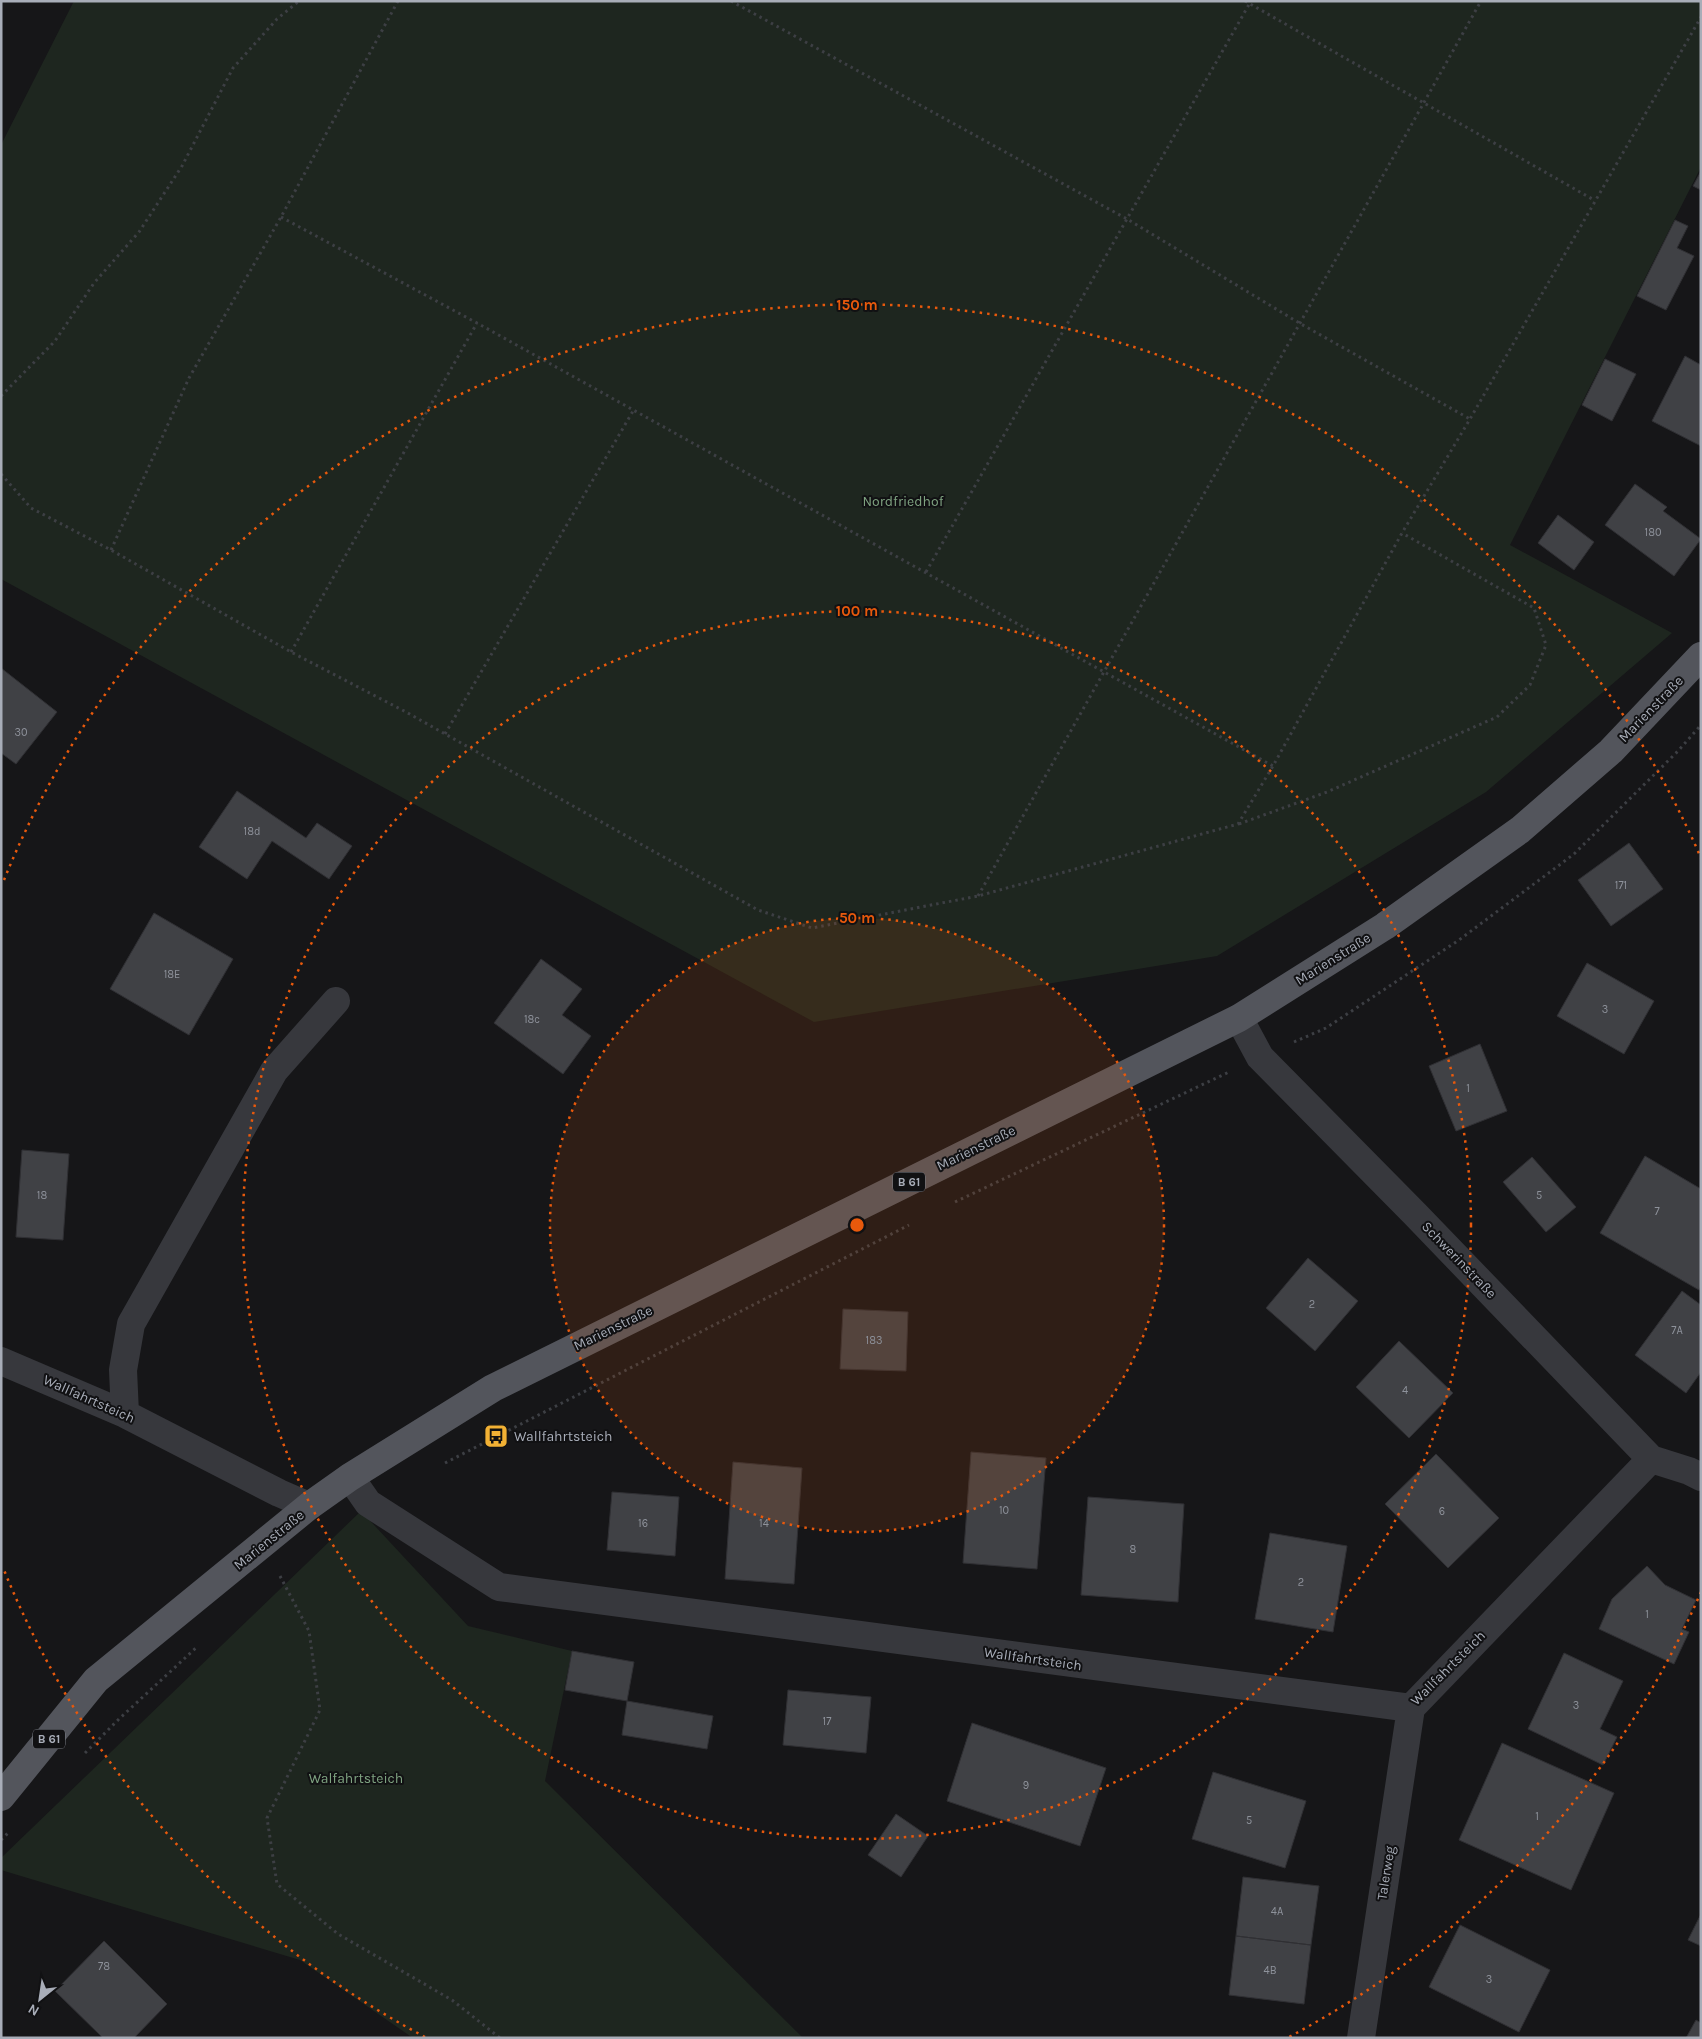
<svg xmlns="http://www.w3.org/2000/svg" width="1702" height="2039" viewBox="0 0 1702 2039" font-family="Karla,sans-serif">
<rect width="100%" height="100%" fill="#161618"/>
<path fill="#1e261f" d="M74,1H1701V167L1510,545L1672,633L1486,792L1217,956L814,1022L1,579V145Z
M361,1511L468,1626L572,1651L545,1781L803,2038H413L300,1960L1,1870V1858Z"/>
<path fill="#404145" stroke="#303034" d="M1701,171V190L1693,186Z
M1675,220L1688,226L1677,248L1694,256L1666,310L1637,296Z
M1685,356L1701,365V446L1652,421Z
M1605,359L1636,374L1612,421L1582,405Z
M1635,484L1667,507L1663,511L1701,539L1674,576L1605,525Z
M1558,515L1594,542L1574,570L1538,543Z
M1,668L57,712L16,764L1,753Z
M237,791L306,838L317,823L352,846L329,879L272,841L247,879L199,847Z
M1629,843L1663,889L1611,926L1578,880Z
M154,913L233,959L189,1035L110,989Z
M541,959L582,989L562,1015L591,1036L563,1074L494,1023Z
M1587,963L1654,1001L1624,1054L1557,1016Z
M1480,1044L1507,1111L1456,1131L1429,1066Z
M22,1150L69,1154L63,1240L16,1237Z
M1645,1156L1701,1189V1286L1699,1290L1600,1233Z
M1532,1157L1576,1207L1546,1232L1503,1182Z
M1308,1258L1358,1301L1315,1351L1266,1308Z
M1682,1291L1701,1305V1372L1686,1393L1635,1355Z
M843,1309L908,1312L906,1371L840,1369Z
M1399,1341L1453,1393L1409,1438L1356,1387Z
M971,1452L1046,1458L1037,1569L963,1563Z
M1436,1454L1499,1518L1448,1568L1385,1504Z
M733,1462L802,1468L794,1584L725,1579Z
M612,1492L679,1497L675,1556L607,1550Z
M1088,1497L1184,1504L1178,1602L1081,1595Z
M1270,1533L1347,1546L1333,1632L1255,1619Z
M1647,1566L1665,1585L1696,1600L1682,1629L1689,1632L1674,1664L1599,1629L1612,1599Z
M572,1651L634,1662L627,1701L565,1690Z
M1564,1653L1623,1681L1600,1729L1617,1737L1603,1765L1528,1729Z
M788,1690L871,1697L866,1753L783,1745Z
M627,1701L713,1716L707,1749L622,1735Z
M972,1723L1106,1768L1080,1846L947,1801Z
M1502,1743L1614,1793L1571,1890L1459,1840Z
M1213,1772L1306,1801L1285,1868L1192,1839Z
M896,1814L928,1836L901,1877L868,1855Z
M1243,1877L1319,1886L1311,1945L1236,1936Z
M1701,1914V1946L1688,1940Z
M1460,1925L1550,1970L1519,2032L1429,1987Z
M1236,1936L1311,1945L1304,2004L1229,1995Z
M104,1941L167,2004L134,2038H103L55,1991Z
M1696,2020L1701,2023V2038H1686Z"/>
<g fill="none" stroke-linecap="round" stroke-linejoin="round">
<path stroke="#3d3f44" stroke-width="3" stroke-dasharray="2.5 4" stroke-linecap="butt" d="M731,1L1127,219L1301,324L1470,419
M1245,1L1594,200
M281,217L477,323L1273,766
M1,396L55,341L94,283L139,232L182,166L233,68L277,19L299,1
M1,474L31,508L111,550L291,652L406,712L758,910L812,928L978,896L1238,824L1273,766L1402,533L1470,419L1701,17
M111,550L189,378L281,217L398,1
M926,572L1251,1
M291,652L477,323
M445,734L633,411
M1239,824L1327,792L1497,717L1530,685L1546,645L1534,608L1402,533
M978,896L1481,1
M1294,1042L1326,1028L1459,940L1574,854L1678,751L1701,725
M955,1202L1229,1072
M445,1463L909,1225
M280,1576L309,1631L320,1710L267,1818L277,1884L338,1934L452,2000L500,2038
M85,1753L119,1719L198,1646
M1,1840L10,1831"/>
<path stroke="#37383d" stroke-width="28" d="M1239,1018L1260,1057L1415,1214L1651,1459L1689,1471L1701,1477
M1,1361L125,1414L279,1493L309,1506
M125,1414L123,1370L131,1324L274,1071L336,1001
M350,1477L368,1503L499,1587L1411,1708L1651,1459
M1361,2038L1411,1708"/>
<path stroke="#53555c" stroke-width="28" d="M1,1797L96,1680L309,1506L350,1477L493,1388L1239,1018L1385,926L1520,830L1611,751L1701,656"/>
</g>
<circle cx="857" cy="1225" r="307" fill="#e8590c" fill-opacity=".12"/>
<g fill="none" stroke="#e8590c" stroke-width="2.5" stroke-dasharray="2.5 5">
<circle cx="857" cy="1225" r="307"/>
<circle cx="857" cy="1225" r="614"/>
<path d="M1701 1592A920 920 0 0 1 1289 2037M425 2037A920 920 0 0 1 4 1570M4 880A920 920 0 0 1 1701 858"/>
</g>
<defs>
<g id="bus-square" transform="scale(1.25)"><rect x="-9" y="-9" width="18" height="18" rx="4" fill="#f2b134" stroke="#111113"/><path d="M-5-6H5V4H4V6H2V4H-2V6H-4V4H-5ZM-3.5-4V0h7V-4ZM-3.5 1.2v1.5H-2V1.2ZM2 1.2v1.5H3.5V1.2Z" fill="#111"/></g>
</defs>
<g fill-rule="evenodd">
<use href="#bus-square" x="496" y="1436"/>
</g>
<g text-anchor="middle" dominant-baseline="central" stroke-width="4" stroke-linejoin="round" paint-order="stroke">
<g font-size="11" fill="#8e929b">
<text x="1653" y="532">180</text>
<text x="21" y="732">30</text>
<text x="252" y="831">18d</text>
<text x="1621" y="885">171</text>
<text x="172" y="974">18E</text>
<text x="1605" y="1009">3</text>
<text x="532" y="1019">18c</text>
<text x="1468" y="1088">1</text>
<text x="42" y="1195">18</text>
<text x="1539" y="1195">5</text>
<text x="1657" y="1211">7</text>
<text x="1312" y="1304">2</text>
<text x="1677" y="1330">7A</text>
<text x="874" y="1340">183</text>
<text x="1405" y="1390">4</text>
<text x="1004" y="1510">10</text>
<text x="1442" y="1511">6</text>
<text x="643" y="1523">16</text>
<text x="764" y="1523">14</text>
<text x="1133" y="1549">8</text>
<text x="1301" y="1582">2</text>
<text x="1647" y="1614">1</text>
<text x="1576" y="1705">3</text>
<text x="827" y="1721">17</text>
<text x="1026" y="1785">9</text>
<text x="1537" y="1816">1</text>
<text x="1249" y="1820">5</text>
<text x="1277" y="1911">4A</text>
<text x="104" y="1966">78</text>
<text x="1270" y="1970">4B</text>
<text x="1489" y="1979">3</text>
</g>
<g fill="#111113" stroke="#7b7e86" stroke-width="1">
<rect x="893" y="1172.5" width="32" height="19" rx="4"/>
<rect x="33" y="1729.5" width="32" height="19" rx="4"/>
</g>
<g font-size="12" font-weight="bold" fill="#a8adb8">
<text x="909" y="1182">B 61</text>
<text x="49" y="1739">B 61</text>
</g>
<g font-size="14" fill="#7fa381" stroke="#111113">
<text x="903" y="501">Nordfriedhof</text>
<text x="356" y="1778">Walfahrtsteich</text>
</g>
<g font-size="14" fill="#a8adb8" stroke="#111113">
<text transform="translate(1651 709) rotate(-46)">Marienstraße</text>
<text transform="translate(1333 959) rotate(-32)">Marienstraße</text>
<text transform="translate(976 1148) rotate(-26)">Marienstraße</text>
<text transform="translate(1459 1260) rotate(46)">Schwerinstraße</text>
<text transform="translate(613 1328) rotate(-26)">Marienstraße</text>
<text transform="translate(89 1399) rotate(24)">Wallfahrtsteich</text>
<text transform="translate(269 1540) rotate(-39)">Marienstraße</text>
<text transform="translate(1033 1659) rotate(8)">Wallfahrtsteich</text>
<text transform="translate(1448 1668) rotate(-45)">Wallfahrtsteich</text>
<text transform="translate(1386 1873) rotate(-81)">Talerweg</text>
</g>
<g font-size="14" fill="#a8adb8" stroke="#111113" text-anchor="start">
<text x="514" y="1436">Wallfahrtsteich</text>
</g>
</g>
<circle cx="857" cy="1225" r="8" fill="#e8590c" stroke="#111113" stroke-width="2.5"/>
<g font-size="15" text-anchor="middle" font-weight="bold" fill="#e8590c" stroke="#111113" stroke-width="4" stroke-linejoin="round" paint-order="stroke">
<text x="857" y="310">150 m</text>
<text x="857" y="616">100 m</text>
<text x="857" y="923">50 m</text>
</g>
<rect width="1702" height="2039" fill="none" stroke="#a8adb8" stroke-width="5"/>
<g transform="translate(40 1999) rotate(210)" stroke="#111113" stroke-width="4" paint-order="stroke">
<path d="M0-4L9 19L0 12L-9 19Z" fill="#a8adb8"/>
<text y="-8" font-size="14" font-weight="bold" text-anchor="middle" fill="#a8adb8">N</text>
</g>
</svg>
